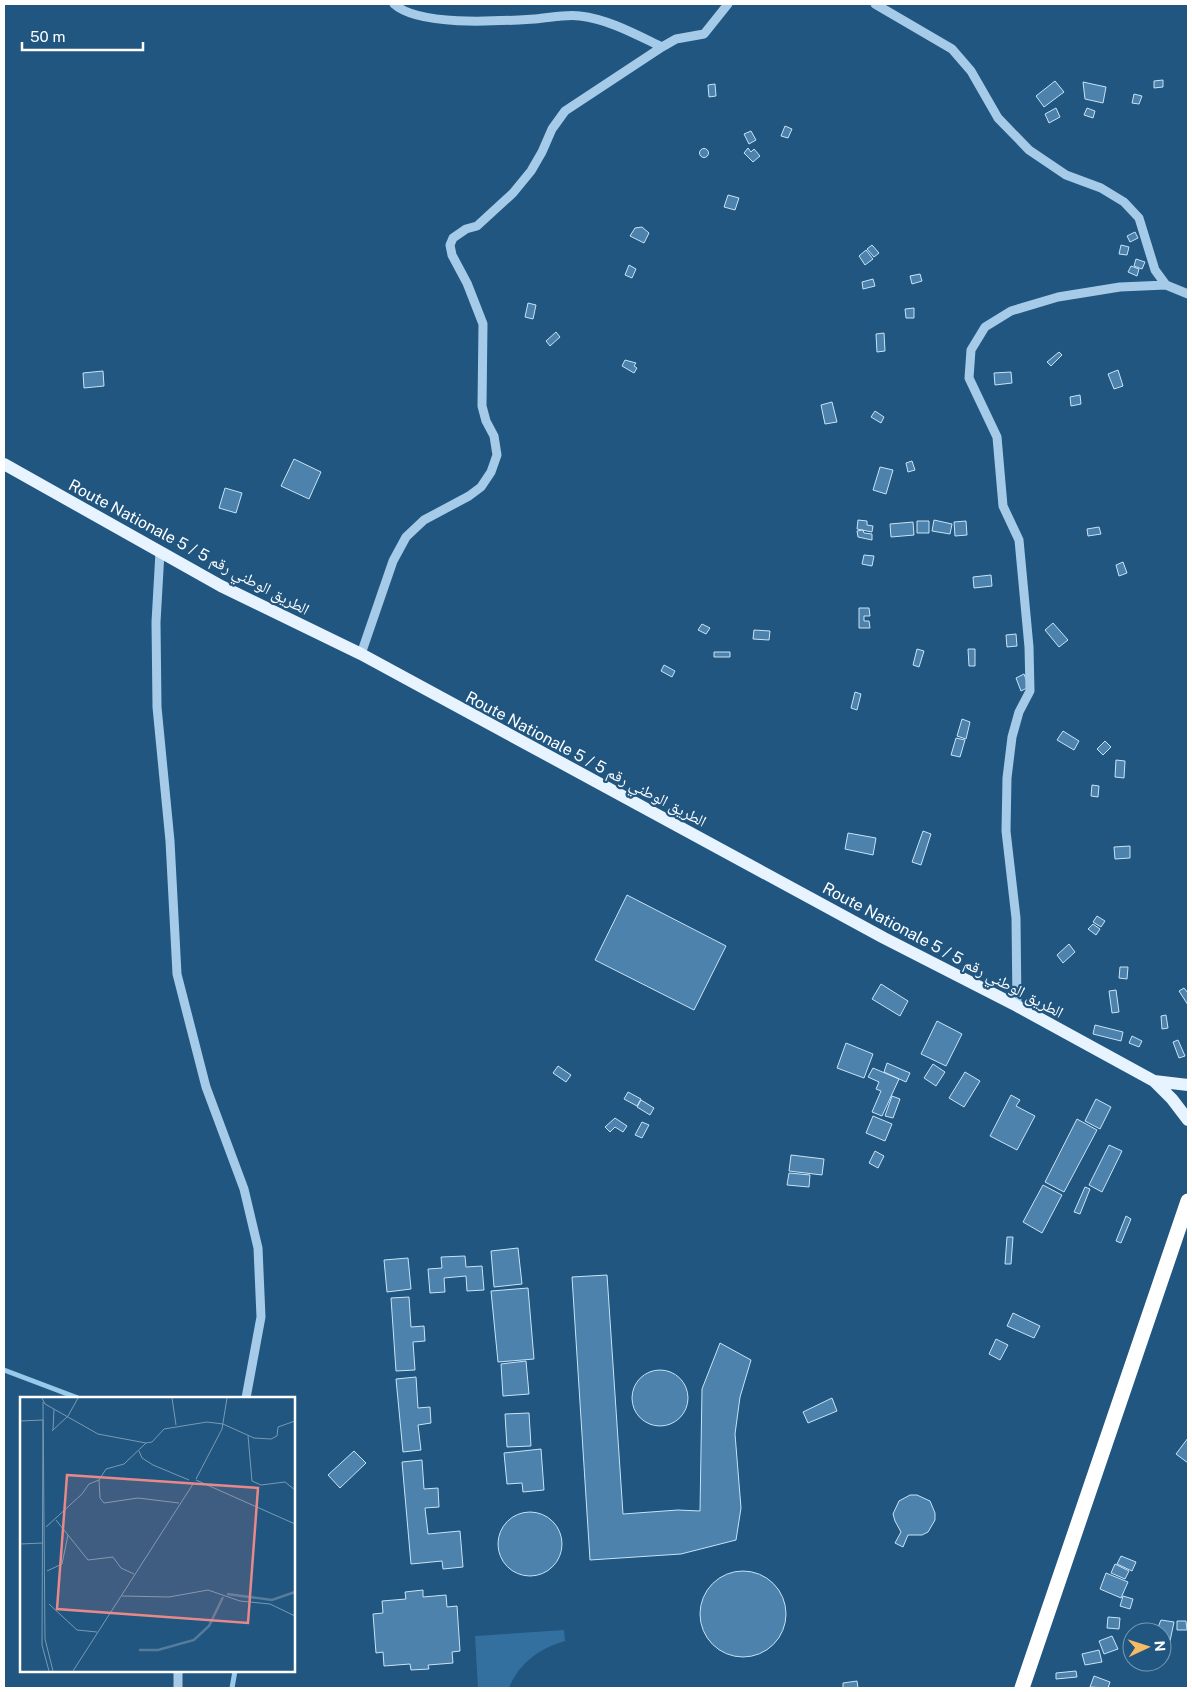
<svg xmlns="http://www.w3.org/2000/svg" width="1192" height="1692" viewBox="0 0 1192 1692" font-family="'Public Sans','Noto Naskh Arabic',sans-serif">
<rect width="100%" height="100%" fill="#205680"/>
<path fill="#33709f" d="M564,1630L565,1641C540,1648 519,1663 509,1688H478L475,1636Z"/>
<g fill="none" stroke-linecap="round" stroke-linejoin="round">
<path stroke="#98c8ea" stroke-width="5" d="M4,1370L78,1398
M232,1688L235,1671"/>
</g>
<path fill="#4c82ac" stroke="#c9e3f6" d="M1163,80V87L1154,88V81Z
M1055,81L1064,92L1044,107L1036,96Z
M1083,82L1106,87L1103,103L1085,99Z
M715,84L716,96L709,97L708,85Z
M1134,94L1142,96L1139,104L1132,103Z
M1056,108L1060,117L1049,123L1045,114Z
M1087,108L1095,111L1093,118L1084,115Z
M785,126L792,129L788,138L781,136Z
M751,131L756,140L749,144L744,134Z
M748,148L751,152L754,149L760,156L753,162L744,153Z
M699.5 153a4.5 4.5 0 1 1 9 0a4.5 4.5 0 1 1-9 0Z
M728,195L739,198L735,210L724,207Z
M642,227L649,233L644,243L630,236L635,228Z
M1135,232L1138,238L1130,242L1127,236Z
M872,245L879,253L874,257L867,249Z
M1121,245L1129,247L1127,255L1119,254Z
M866,250L873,259L865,265L859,256Z
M1136,259L1145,262L1142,269L1134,266Z
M629,265L636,269L632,278L625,275Z
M1131,266L1139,269L1137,276L1128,272Z
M920,274L922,281L912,284L910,276Z
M873,279L875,286L863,289L862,282Z
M528,303L536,305L533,319L525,317Z
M914,308V318H906L905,309Z
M556,332L560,337L550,346L546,341Z
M884,333L885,351L877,352L876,334Z
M1059,352L1062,355L1051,366L1047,362Z
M625,360L636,363L634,366L637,368L634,373L622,366Z
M1118,370L1123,386L1114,389L1108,374Z
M103,371L104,386L84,388L83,373Z
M1011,372L1012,383L995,385L994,373Z
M1080,395L1081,404L1071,406L1070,397Z
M832,402L837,422L825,424L821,405Z
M875,411L884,417L881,423L871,417Z
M294,459L321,472L309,499L281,486Z
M912,461L915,470L908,472L906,463Z
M880,467L893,470L886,494L873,490Z
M225,488L242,493L236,513L219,508Z
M858,520L867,521V525L873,526L872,532L857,529Z
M934,520L952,524L950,534L932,531Z
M917,521H929V533H917Z
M966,521L967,535L955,536L954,522Z
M913,522L914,535L891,537L890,524Z
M1099,527L1101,534L1088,536L1087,529Z
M863,530L864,533L872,534V540L858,537L857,531Z
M864,555L874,556L872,566L862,564Z
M1123,562L1127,573L1119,576L1116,565Z
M991,575L992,586L974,588L973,577Z
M859,608H869L870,616H864V621H869L870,628H859Z
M1053,623L1068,640L1059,647L1045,630Z
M702,624L710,628L706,634L698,630Z
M754,630L770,631L769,640L753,639Z
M1016,634L1017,646L1007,647L1006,635Z
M917,649L924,651L919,667L913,665Z
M968,649H975V666H969Z
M714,652H730V657H714Z
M664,665L675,671L672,677L661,671Z
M1024,674L1029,687L1021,691L1016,678Z
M855,692L861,694L857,710L851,708Z
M962,719L970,722L966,739L957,736Z
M1063,731L1079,741L1074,750L1057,740Z
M956,738L965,740L960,757L951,755Z
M1105,741L1111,747L1103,755L1097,749Z
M1116,760L1125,761L1124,778L1115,777Z
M1092,785L1099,786L1098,797L1091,796Z
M923,831L931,834L921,865L912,862Z
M848,833L876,838L873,855L845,849Z
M1130,846V858L1115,859L1114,847Z
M627,895L726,946L694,1010L595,960Z
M1097,916L1105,921L1101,927L1093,922Z
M1093,924L1100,929L1096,935L1088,929Z
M1069,944L1075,952L1063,963L1057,955Z
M1120,967H1128L1127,979L1119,978Z
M881,984L908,1001L900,1016L872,999Z
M1184,988L1188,993V1005L1179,991Z
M1116,990L1119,1012L1112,1013L1109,991Z
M1166,1015L1168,1028L1162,1029L1161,1016Z
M937,1021L962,1034L946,1066L921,1054Z
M1095,1025L1123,1032L1121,1041L1093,1034Z
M1132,1036L1142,1041L1139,1047L1129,1043Z
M1178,1040L1185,1056L1179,1058L1173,1042Z
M846,1043L873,1054L864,1078L837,1068Z
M887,1063L910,1073L906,1082L884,1072Z
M933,1064L945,1072L936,1086L924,1078Z
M558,1066L571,1075L566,1082L553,1073Z
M873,1068L899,1079L882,1116L872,1112L881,1091L876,1089L879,1082L868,1077Z
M965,1072L980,1081L964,1107L949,1098Z
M628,1092L641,1099L637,1106L624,1099Z
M1011,1095L1020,1100L1016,1106L1035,1116L1017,1150L990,1136Z
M892,1096L900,1099L893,1118L885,1116Z
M1096,1099L1111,1107L1100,1129L1085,1121Z
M641,1100L654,1108L650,1115L637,1107Z
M873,1116L892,1124L885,1141L866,1133Z
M615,1118L627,1126L623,1132L615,1127L610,1132L605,1127Z
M1077,1119L1097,1130L1064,1192L1045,1182Z
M642,1122L649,1125L642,1138L635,1135Z
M1109,1145L1122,1151L1102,1192L1089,1185Z
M875,1151L884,1156L878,1168L869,1163Z
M791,1155L824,1159L822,1175L789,1171Z
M789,1173L810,1175L809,1187L787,1185Z
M1043,1185L1062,1195L1042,1233L1023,1222Z
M1085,1187L1090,1189L1080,1214L1074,1212Z
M1126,1216L1131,1219L1121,1243L1116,1241Z
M1007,1237H1013L1011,1264H1005Z
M518,1248L522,1284L494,1287L491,1251Z
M465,1256L466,1267L482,1266L484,1290L467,1291L466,1276L444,1278L445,1292L430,1293L428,1269L442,1268L441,1257Z
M408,1258L411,1289L387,1292L384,1260Z
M607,1275L623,1514L678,1510L700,1511L702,1389L720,1343L751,1360L740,1397L735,1434L741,1508L736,1540L681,1554L590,1560L572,1277Z
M528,1288L534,1359L498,1362L491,1291Z
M409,1297L411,1327L424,1326L425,1341L413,1342L415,1370L396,1371L391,1298Z
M1013,1313L1040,1326L1034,1338L1007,1326Z
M996,1339L1008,1345L1000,1360L989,1354Z
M526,1361L529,1394L503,1396L501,1364Z
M632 1398a28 28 0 1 1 56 0a28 28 0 1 1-56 0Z
M416,1377L418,1408L430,1407L431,1423L418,1425L421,1450L403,1452L396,1379Z
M832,1398L837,1411L808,1423L803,1412Z
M529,1413L531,1446L507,1447L505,1414Z
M1188,1438V1463L1176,1454Z
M541,1449L544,1490L523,1492L522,1483L507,1484L504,1453Z
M354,1451L366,1463L340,1488L328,1475Z
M422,1460L424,1489L438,1488L439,1507L425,1508L428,1534L460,1531L463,1567L443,1569L442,1561L411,1564L402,1462Z
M910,1495H917L930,1501L935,1513V1520L928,1532L922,1535H908L903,1547L895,1543L901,1532L895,1521L893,1514L899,1501Z
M498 1544a32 32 0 1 1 64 0a32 32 0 1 1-64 0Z
M1121,1556L1136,1562L1132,1571L1117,1564Z
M1115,1564L1129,1571L1125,1579L1111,1573Z
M700 1614a43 43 0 1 1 86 0a43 43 0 1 1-86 0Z
M1106,1573L1128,1582L1121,1598L1100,1589Z
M423,1590V1597L446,1595L447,1607L457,1606L460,1651L452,1652L453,1663L428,1665L429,1669L411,1670L410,1664L384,1666L383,1652L376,1653L373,1614L383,1613L382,1601L406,1599L405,1592Z
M1123,1596L1133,1599L1130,1609L1120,1606Z
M1108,1617L1120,1618L1119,1629L1107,1628Z
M1161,1620L1174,1622L1169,1646L1162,1643V1632H1156Z
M1177,1621H1186L1187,1630H1177Z
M1112,1636L1118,1649L1104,1654L1099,1641Z
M1099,1650L1102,1662L1085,1665L1082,1654Z
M1076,1671L1077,1677L1056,1679V1673Z
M1094,1676L1110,1682L1108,1688L1090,1687Z
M857,1681L858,1688H843V1683Z"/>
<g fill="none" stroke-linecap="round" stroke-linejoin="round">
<path stroke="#a5cbe8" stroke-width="9" d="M394,4C419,27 501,21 535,19C550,18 565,14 580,16C608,19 637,35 662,47
M875,4L952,49L971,71L998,118L1029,150L1066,175L1101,188L1124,202L1139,218L1155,270L1166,285L1188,294
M160,552L156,622L157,707L170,841L177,974L206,1087L244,1189L258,1248L261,1317L246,1398
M361,654L393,561L406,537L424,520L469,496L481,487L491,472L497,455L494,436L486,421L482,406L483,324L467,283L452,255L450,245L453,238L466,229L477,226L513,193L531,171L542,152L552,129L565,111L662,47L676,39L704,34L728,4
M1017,1006L1016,918L1006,831L1007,778L1012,737L1019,712L1030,691L1029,647L1019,540L1003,506L997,437L969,378L971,350L985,327L1011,311L1058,297L1120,287L1166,285
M178,1688V1671"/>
<path stroke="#e7f3fe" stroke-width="12" d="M4,464L221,586L361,654L884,938L1017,1006L1154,1081L1172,1099L1188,1120
M1154,1081L1188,1085"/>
<path stroke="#fff" stroke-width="15" d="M1022,1688L1188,1201"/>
</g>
<g text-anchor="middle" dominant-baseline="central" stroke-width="4.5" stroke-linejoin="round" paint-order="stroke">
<g font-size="16" fill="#fff" stroke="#205680">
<text transform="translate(189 547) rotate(28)">Route Nationale 5 / الطريق الوطني رقم 5</text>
<text transform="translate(586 759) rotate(28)">Route Nationale 5 / الطريق الوطني رقم 5</text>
<text transform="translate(943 950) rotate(28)">Route Nationale 5 / الطريق الوطني رقم 5</text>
</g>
</g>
<g transform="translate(20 1397)">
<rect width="275" height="275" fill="#205680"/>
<path fill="none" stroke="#557c9b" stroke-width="2.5" d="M207,197L252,203L275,195M119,253H138L174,243L189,229L203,200"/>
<path fill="none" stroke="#799ab3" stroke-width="1" d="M22,1L25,7L78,37L126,46L132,45L144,32L187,25L203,27L234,41L251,42L257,39L258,30L275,24M152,1L156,28M23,5L25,242L33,274M0,24L23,23L22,248L29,274M33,33L34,12M32,34L48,19L58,1M228,39L232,84L241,88L265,85L275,93M119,54L122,61L133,68L169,83M176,82L202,32L207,1M79,83L80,101L84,106L118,101L159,106M176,83L275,127M36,123L68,163L93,160L101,171L114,177M26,130L62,97L69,87L79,83L86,72L104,67L126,46M0,147L23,146M27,174L42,167L48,138M102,199L149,200L188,193L220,204L250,207L275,219M29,207L57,233L77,235M53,274L173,87"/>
<path fill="#e88989" fill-opacity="0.15" stroke="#e88989" stroke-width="2.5" d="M47,78L238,91L228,226L37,212Z"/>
<rect width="275" height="275" fill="none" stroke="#fff" stroke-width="2.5"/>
</g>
<rect width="1192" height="1692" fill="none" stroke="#ffffff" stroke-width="10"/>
<g transform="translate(1147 1647) rotate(86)"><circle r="24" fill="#205680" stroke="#799ab3"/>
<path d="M0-4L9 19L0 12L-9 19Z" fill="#f6bb65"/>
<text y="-8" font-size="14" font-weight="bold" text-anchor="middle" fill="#ffffff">N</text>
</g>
<path d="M22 42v8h121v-8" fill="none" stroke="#ffffff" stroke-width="2.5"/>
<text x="30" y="42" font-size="15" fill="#ffffff" stroke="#205680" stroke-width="4" paint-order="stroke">50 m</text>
</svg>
